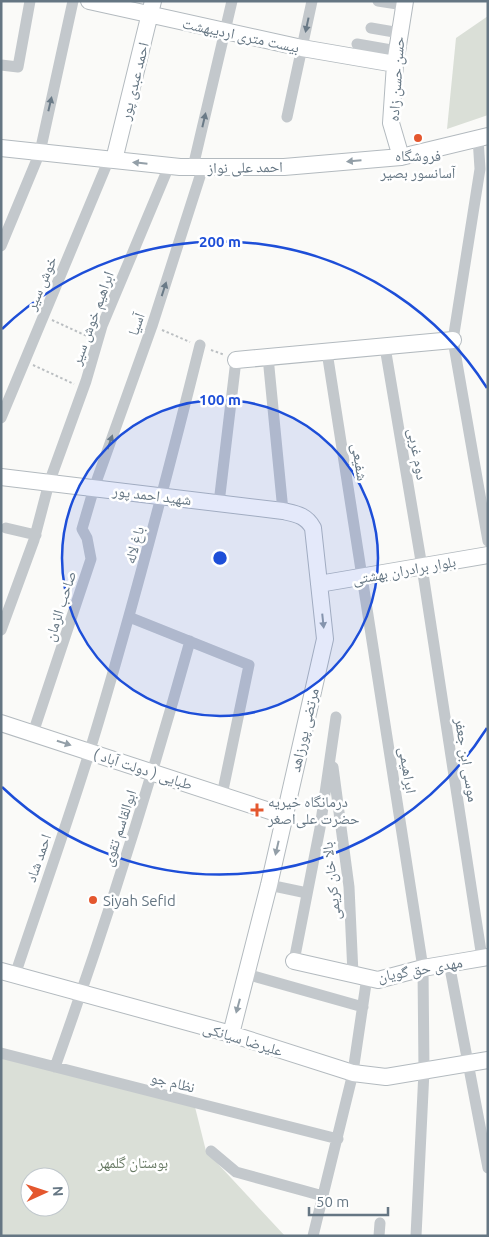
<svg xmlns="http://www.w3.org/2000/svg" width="489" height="1237" viewBox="0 0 489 1237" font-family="Ubuntu,'Noto Naskh Arabic',sans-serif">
<rect width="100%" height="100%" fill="#fafaf8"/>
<path fill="#dadfd7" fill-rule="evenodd" d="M488,16V115L447,129L456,38Z
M1,1053L193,1099L206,1151L285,1236H1ZM30,1177H60V1207H30Z"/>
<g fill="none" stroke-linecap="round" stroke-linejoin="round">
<g stroke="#b3babf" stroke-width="18">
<path id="secondary" d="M89,1L302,48L395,64
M1,148L180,167H284L401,157L488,136
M401,157L391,123L395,64L405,1
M114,160L153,1
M236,360L453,340
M1,477L283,511C296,514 306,515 313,528L325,639L269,885L231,1034
M319,584L488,555
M1,723L285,816
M294,961L378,980L423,968L488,957
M1,971L231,1034L353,1073L386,1077L488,1060"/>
</g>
<path stroke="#bbbfc2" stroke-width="2" stroke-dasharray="2.5 2.5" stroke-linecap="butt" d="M52,320L89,337
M162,330L190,342
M211,350L225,355
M33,365L74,384"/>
<path stroke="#c3c8cc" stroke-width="11" d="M378,1L404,5
M371,28L400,33
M357,44L397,51
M1,65L18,67L30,1
M287,117L312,1
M478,138L480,169L453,340L488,541
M193,167L232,1
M1,246L40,152L73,1
M385,347L422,567L482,958
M327,352L423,968L424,1071L416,1236
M268,357L283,511
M1,418L109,159
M219,503L236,360
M6,528L36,535
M129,617L249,665L222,795
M1,630L34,540L49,483L86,381L102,326L169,166
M33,733L91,559L87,538L82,529L94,488L152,326L203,167
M333,767L349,887L353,974
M269,885L307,893
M294,961L320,828L336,717
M449,963L488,1168
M246,974L363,1007
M15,975C40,900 67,825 90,750C131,616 166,481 200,345
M1,1053L338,1139
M354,1065L367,977
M55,1067C105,927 150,785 190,641
M211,1151L236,1172L323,1196
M313,1236L353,1073
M379,1236L380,1223"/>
<use href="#secondary" stroke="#fff" stroke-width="16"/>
</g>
<defs><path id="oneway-solid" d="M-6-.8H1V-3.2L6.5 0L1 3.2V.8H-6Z" transform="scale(1.25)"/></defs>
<g fill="#6a7a87">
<use href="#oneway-solid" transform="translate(307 25) rotate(102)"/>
<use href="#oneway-solid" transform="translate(50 104) rotate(-77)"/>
<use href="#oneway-solid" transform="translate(204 120) rotate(-77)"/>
<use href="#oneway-solid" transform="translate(164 289) rotate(-72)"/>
<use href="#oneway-solid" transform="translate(110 442) rotate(-70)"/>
</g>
<g fill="#939fa8">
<use href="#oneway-solid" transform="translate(354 161) rotate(175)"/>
<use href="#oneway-solid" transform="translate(140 163) rotate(-174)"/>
<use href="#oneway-solid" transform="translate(323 621) rotate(84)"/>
<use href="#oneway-solid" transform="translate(64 743) rotate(18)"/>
<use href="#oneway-solid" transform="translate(277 848) rotate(103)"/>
<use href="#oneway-solid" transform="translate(238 1006) rotate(105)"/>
</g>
<circle cx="220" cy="558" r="158" fill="#1d4ed8" fill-opacity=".12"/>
<g fill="none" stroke="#1d4ed8" stroke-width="2.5">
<circle cx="220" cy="558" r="158"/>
<path d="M487 728A316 316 0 0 1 2 787M2 329A316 316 0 0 1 487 388"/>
</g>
<g fill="#e4572e" stroke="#fff" stroke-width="2">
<circle cx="418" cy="138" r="5"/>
<path d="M254.5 802.5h5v5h5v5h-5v5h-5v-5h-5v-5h5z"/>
<circle cx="93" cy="900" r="5"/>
</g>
<g text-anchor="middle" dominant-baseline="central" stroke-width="5" stroke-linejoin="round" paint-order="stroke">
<g font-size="15" fill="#657683" stroke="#fff">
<text transform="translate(241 35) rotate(12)">بیست متری اردیبهشت</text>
<text transform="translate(396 79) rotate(-86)">حسن حسن زاده</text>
<text transform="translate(134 81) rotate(-76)">احمد عبدی پور</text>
<text transform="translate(245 167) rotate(-1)">احمد علی نواز</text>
<text transform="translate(41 283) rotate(-67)">خوش سیر</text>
<text transform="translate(92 318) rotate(-70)">ابراهیم خوش سیر</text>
<text transform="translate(136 324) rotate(-71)">آسیا</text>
<text transform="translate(418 454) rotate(80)">دوم غربی</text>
<text transform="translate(360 462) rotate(81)">شفیعی</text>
<text transform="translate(152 495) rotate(7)">شهید احمد پور</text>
<text transform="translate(134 545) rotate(-75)">باغ لاله</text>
<text transform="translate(404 570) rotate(-10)">بلوار برادران بهشتی</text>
<text transform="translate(60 606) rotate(-72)">صاحب الزمان</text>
<text transform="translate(304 730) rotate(-77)">مرتضی پورزاهد</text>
<text transform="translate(467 760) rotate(81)">موسی ابن جعفر</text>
<text transform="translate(143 769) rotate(18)">طبایی ( دولت آباد )</text>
<text transform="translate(408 770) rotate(81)">ابراهیمی</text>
<text transform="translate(119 828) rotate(-72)">ابوالقاسم تقوی</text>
<text transform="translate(38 858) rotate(-71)">احمد شاد</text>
<text transform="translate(331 881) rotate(-96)">بالا خان کریمی</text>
<text transform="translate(420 969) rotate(-10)">مهدی حق گویان</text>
<text transform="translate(243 1039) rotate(17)">علیرضا سیانکی</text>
<text transform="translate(173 1082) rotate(14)">نظام جو</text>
</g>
<g font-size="15" fill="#657683" stroke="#fff" text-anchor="start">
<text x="418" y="155" text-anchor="middle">فروشگاه<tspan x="418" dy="17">آسانسور بصیر</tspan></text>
<text x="268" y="801">درمانگاه خیریه<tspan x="268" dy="17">حضرت علی‌اصغر</tspan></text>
<text x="103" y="900">Siyah Sefid</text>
</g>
<g font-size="15" fill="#687a64" stroke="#fff">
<text x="133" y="1162">بوستان گلمهر</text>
</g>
</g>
<circle cx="220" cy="558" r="8" fill="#1d4ed8" stroke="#fff" stroke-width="2.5"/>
<g font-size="15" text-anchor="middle" font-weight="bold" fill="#1d4ed8" stroke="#fff" stroke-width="5" stroke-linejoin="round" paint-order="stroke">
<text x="220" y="247">200 m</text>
<text x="220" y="405">100 m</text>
</g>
<rect width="489" height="1237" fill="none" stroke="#657683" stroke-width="5"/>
<g transform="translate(45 1192) rotate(87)"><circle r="24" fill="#ffffff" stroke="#c1c8cd"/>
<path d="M0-4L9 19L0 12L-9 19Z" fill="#e4572e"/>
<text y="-8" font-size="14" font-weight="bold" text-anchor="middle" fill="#657683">N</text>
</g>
<path d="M309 1207v8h79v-8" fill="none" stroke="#657683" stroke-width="2.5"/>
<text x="316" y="1207" font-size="15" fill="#657683" stroke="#ffffff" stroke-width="4" paint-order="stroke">50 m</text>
</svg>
